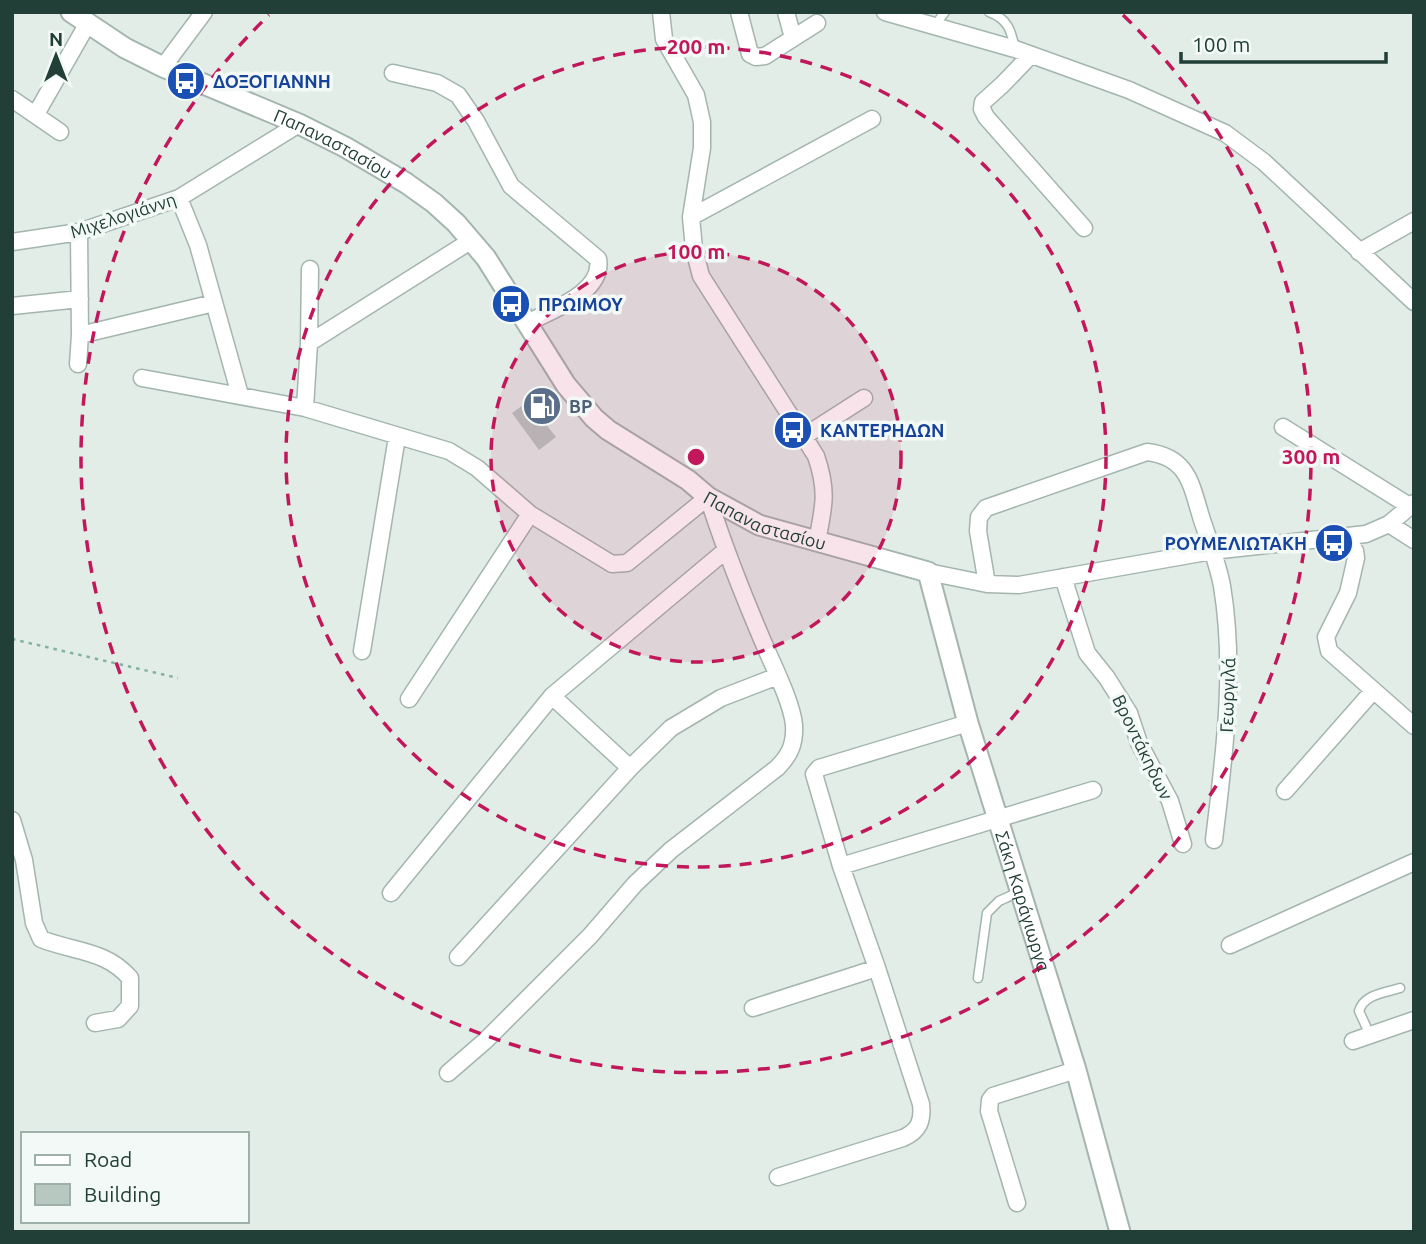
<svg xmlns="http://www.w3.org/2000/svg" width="1426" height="1244" viewBox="0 0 1426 1244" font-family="Ubuntu,sans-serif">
<rect width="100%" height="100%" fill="#e2ede8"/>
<path fill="#b7c8c1" d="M542,386L561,411L545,423L556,437L539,450L512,413L529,401L527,397Z"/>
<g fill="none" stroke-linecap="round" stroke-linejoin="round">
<g stroke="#a4b5af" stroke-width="11">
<path id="service" d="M989,12C1008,19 1011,30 1015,49
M935,25L945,12
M978,978L987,913L999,901L1019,892
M1370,1035L1359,1011C1364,994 1385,993 1400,988"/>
</g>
<g stroke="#a4b5af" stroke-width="19">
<path id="minor" d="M661,12L664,39L696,95L702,122V148L691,217L694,249L701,276L816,456C828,491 824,506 817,541
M739,12L750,54L756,57L765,56L817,23
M786,12L793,38
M885,12L1015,49L1129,90L1225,133L1264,162L1414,302
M1031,55L1002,85L983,102L982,109L986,117L1084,228
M163,67L204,12
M393,73L437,83L458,95L476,121L511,186L598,259C604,293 551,310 527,323
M12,99L60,132
M36,114L88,23
M179,198L198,245L240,395
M691,217L872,119
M12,242L79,232L179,198L299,124
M1359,252L1414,221
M12,306L80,299
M80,335L214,303
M309,343L472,240
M78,364L80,335L79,232
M142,378L305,408L449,451L477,468L530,514L612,564L627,563L708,497C724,547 743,595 764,644C773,665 792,703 794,725C795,744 790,755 777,768L671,850L635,884L590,936L485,1041L448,1073
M305,408L309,343L310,269
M1283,427L1411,507
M803,437L864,398
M1389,524L1414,540
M1347,537L1355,551L1356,558L1348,593L1326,637L1329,651L1414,726
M928,572L987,584L1019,585L1212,551L1366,534L1389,524L1414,503
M1063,577L1087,653L1107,678L1129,713L1139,743L1170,801L1183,844
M987,584L978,531L979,517L986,508L1147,452C1189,457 1191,485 1202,520C1209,541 1218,564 1222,586C1236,671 1224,756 1214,840
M362,651L397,437
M552,696L630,768
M409,699L530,514
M1285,791L1373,691
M12,820L24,860L34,923L41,939C74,952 106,950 130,978V1006L118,1019L95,1023
M841,866L1093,790
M391,893L552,696L725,551
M1230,945L1414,862
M458,957L630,768L671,728L721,698L778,676
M753,1008L877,968
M1353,1041L1414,1020
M778,1177L903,1138C919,1131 923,1121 921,1104L877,968L841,866L814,774L819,768L968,723
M1017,1203L989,1111L990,1100L993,1096L1076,1070"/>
</g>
<g stroke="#a4b5af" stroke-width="23">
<g id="tertiary">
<path id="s1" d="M71,12L125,48L163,67L299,124L345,147L406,183L434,203L456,223L486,258L566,385L594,418L608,430L688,480L708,497L759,525L928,572L968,723L1076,1070L1120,1232"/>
</g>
</g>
<path stroke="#81b2a3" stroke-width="2.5" stroke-dasharray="3.5 5" stroke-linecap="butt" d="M12,639L178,678"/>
<use href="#service" stroke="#fff" stroke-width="8"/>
<use href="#minor" stroke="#fff" stroke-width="16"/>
<use href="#tertiary" stroke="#fff" stroke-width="19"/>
</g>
<circle cx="696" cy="457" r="205" fill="#c2185b" fill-opacity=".12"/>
<g fill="none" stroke="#c2185b" stroke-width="3.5" stroke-dasharray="12 9">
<circle cx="696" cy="457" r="205"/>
<circle cx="696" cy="457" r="410"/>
<path d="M1123 15A615 615 0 1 1 269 15"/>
</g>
<defs>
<g id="bus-disc" transform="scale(2.0125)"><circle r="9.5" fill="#1a4fb4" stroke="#f3f9f6"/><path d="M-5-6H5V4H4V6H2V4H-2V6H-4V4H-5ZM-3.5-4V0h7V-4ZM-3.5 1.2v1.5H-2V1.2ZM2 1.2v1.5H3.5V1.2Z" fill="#fff"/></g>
<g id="fuel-disc" transform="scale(2.0125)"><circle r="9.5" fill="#5c6f8a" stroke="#f3f9f6"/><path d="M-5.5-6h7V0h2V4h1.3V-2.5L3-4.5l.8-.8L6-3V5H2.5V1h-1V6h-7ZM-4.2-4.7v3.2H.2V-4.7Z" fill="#fff"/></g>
</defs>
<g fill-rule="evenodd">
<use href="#bus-disc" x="186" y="81"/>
<use href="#bus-disc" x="511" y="304"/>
<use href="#fuel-disc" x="542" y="406"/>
<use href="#bus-disc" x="793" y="430"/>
<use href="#bus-disc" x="1334" y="543"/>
</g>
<g text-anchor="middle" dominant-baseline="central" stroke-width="7" stroke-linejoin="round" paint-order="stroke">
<g font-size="18" font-weight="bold" fill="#164399" stroke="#f3f9f6" text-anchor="start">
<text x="213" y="81">ΔΟΞΟΓΙΑΝΝΗ</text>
<text x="538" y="304">ΠΡΩΙΜΟΥ</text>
<text x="820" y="430">ΚΑΝΤΕΡΗΔΩΝ</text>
<text x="1307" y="543" text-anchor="end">ΡΟΥΜΕΛΙΩΤΑΚΗ</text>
</g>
<g font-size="18" fill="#213f37" stroke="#f3f9f6">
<text stroke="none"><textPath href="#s1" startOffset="294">Παπαναστασίου</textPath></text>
<text transform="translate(123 215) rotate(-18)">Μιχελογιάννη</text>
<text stroke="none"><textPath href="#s1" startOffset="882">Παπαναστασίου</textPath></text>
<text transform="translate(1227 695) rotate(-88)">Γεωργιλά</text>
<text transform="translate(1143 747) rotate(64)">Βροντάκηδων</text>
<text stroke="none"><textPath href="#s1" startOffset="1396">Σάκη Καράγιωργα</textPath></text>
</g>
<g font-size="18" font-weight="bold" fill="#4e5e75" stroke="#f3f9f6" text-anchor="start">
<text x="569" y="406">BP</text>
</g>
</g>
<circle cx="696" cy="457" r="10" fill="#c2185b" stroke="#f3f9f6" stroke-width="3.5"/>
<g font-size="21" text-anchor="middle" font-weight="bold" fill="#c2185b" stroke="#f3f9f6" stroke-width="7" stroke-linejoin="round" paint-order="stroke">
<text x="696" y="54">200 m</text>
<text x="696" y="259">100 m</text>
<text x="1311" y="464">300 m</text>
</g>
<rect width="1426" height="1244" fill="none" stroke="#213f37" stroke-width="28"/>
<rect x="21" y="1132" width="228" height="91" fill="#f3f9f6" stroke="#9fafaa" stroke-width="2"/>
<rect x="35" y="1155" width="35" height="10" fill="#ffffff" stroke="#9fafaa" stroke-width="2"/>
<text x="84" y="1167" font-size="21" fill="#213f37">Road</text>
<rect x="35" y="1184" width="35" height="21" fill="#b7c8c1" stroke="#9fafaa" stroke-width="2"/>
<text x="84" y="1202" font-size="21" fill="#213f37">Building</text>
<g transform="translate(56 56)" stroke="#f3f9f6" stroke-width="5" paint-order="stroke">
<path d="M0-5L12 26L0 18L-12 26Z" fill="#213f37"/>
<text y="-10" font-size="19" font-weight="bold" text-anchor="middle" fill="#213f37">N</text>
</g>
<path d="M1181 52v10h205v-10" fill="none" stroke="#213f37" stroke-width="3.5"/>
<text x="1192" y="52" font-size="21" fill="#213f37" stroke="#f3f9f6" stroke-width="5" paint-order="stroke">100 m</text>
</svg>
